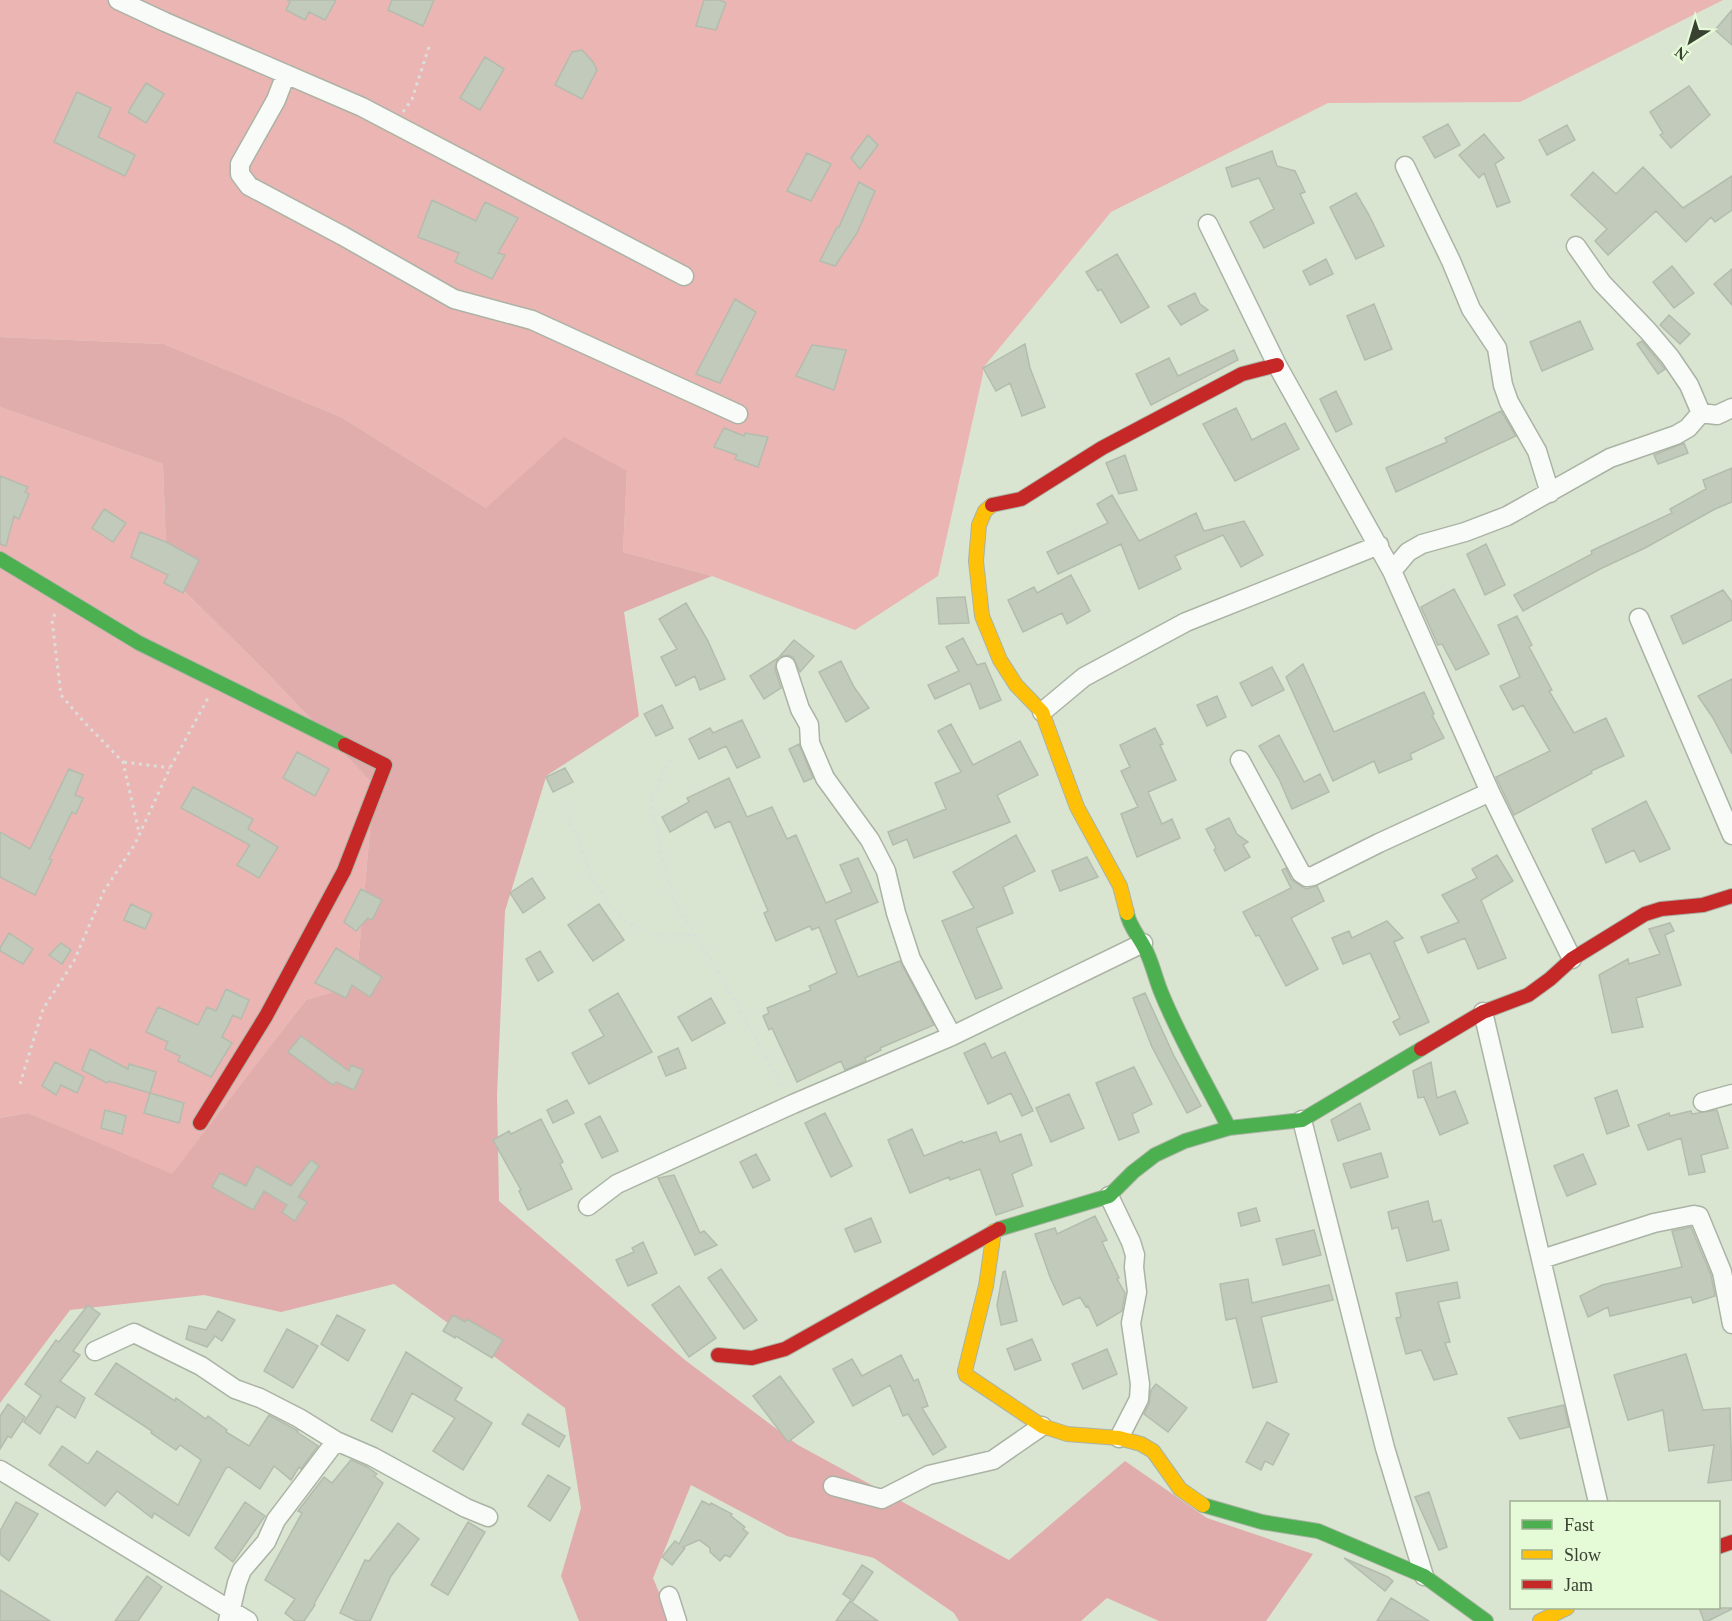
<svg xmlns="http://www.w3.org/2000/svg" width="1732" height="1621" viewBox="0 0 1732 1621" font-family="'Times New Roman',serif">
<rect width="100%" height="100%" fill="#d9e5d1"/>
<path fill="#ebb5b4" d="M0,0H1723L1520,102L1328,103L1111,212L983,368V374L938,576L855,630L712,576L623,552L627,471L486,508L341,417L164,344L0,337Z
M0,407L163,464L167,574L267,673L374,785L356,987L306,1000L172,1175L28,1113L0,1118Z"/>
<path fill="#e1acac" d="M0,337L164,344L341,417L486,508L564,437L627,471L623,552L712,576L624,612L639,716L549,774L546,777L505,911L497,1096L499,1201L685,1360L798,1445L1009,1560L1125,1461L1207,1518L1313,1554L1266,1621H1159L1107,1598L1081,1621H959L954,1613L874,1558L787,1536L691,1485L653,1578L671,1621H579L561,1576L581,1508L565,1408L394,1284L281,1312L204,1295L70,1310L0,1403V1118L28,1113L172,1174L306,1000L356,986L374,785L267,673L167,574L163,464L0,407Z"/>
<path fill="#c2cbbb" stroke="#b3bcad" stroke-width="1.5" d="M287,0H336L325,20L309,12L305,20L286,10L290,2Z
M392,0H434L423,26L388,10Z
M704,0H720L726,3L716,30L696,26Z
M1732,10V45L1715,30Z
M582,50L593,62L597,70L582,99L555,85L572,52Z
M485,57L504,69L480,110L460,98Z
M146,83L164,94L146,123L128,112Z
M1689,86L1710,115L1671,148L1660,135L1663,133L1650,112Z
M77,92L111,108L98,137L135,155L125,176L54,142Z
M1448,124L1460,145L1435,158L1423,137Z
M1567,125L1575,140L1547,155L1539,140Z
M1484,134L1504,158L1495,164L1510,202L1497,207L1484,173L1479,178L1459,155Z
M868,135L878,145L860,169L851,158Z
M1272,151L1277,166L1295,171L1305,192L1300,194L1314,223L1264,248L1250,222L1274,209L1259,178L1232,187L1226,168Z
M807,153L831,164L811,201L787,191Z
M1643,167L1683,208L1732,176V210L1715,222L1711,217L1686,242L1656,211L1608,255L1595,241L1607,229L1571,195L1593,172L1616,194Z
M859,182L875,191L857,233L835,266L820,261L837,227H839Z
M1356,193L1369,215L1384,246L1356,259L1330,207Z
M432,200L476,221L485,202L518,218L498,253L505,255L492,279L455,262L459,253L418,237Z
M1117,254L1149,307L1121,323L1101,289L1098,291L1086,272Z
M1326,259L1333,274L1310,285L1303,271Z
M1672,266L1694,293L1674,308L1653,282Z
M1732,269V305L1714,284Z
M1195,293L1200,304L1208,310L1181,325L1168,306Z
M735,299L756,312L720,383L696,374Z
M1374,304L1392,349L1365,360L1347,316Z
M1669,315L1690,334L1680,344L1660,325Z
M1580,321L1593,349L1542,371L1530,342Z
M1642,341L1665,369L1658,374L1637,344Z
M1025,344L1030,368L1045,407L1022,416L1010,383L996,391L983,368Z
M812,345L846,350L834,390L796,376Z
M1234,350L1238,360L1151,405L1136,374L1169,358L1178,376Z
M1336,391L1352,424L1336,432L1320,399Z
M1236,408L1252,440L1285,423L1299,449L1235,481L1203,424Z
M1501,411L1516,436L1396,492L1386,468L1447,442L1445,438Z
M724,428L744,436L745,433L768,437L758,467L735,459L737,455L714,447Z
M1684,443L1688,453L1658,464L1654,455Z
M1125,455L1137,490L1119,494L1106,463Z
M1732,468V502L1715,509L1645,548L1600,569L1523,611L1514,595L1592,554L1591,551L1672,513L1670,509L1706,489L1703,480Z
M0,476L28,487L25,492L29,494L19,519L14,516L6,546L0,544Z
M1112,495L1139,541L1196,513L1204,531L1244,521L1263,555L1241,567L1223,535L1175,556L1181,569L1139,589L1121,544L1058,574L1047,552L1108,523L1097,504Z
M104,509L126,523L113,542L92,528Z
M140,532L166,542L199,560L183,593L164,583L168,575L131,557Z
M1486,544L1505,585L1485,595L1467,554Z
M1071,575L1090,611L1067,624L1062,613L1023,632L1008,600L1034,587L1037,593Z
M1454,589L1489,654L1456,670L1442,644L1438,645L1421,607Z
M1723,590L1732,602V620L1683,644L1671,616Z
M965,597L969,623L939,624L937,598Z
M686,603L708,641L725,679L700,690L695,676L676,686L661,657L677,649L659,619Z
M1517,616L1532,645L1529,647L1552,690L1549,691L1574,733L1606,718L1624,756L1591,771L1592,773L1514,815L1496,777L1550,751L1523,705L1513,710L1500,686L1520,677L1498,625Z
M963,638L977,665L985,663L1001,700L980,709L970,683L935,699L928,685L959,671L946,647Z
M794,640L814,656L800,672L793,657L788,655L779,657Z
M778,658L775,669L781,688L764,699L750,676Z
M841,661L854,687L869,708L846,722L819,672Z
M1303,664L1334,732L1424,692L1434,714L1432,715L1444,738L1410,754L1412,759L1379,773L1374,761L1333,781L1286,677Z
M1272,667L1284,690L1252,706L1240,683Z
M1732,679V754L1713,718L1698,696Z
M1217,696L1226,717L1207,726L1197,705Z
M662,705L673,728L656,736L644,714Z
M742,720L760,757L737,768L726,746L699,759L689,739L710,728L713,733Z
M951,724L973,765L1020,741L1038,775L997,795L1010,822L914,858L907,839L893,845L888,832L946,809L935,783L961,772L938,731Z
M1155,728L1163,744L1160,745L1176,780L1148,792L1162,824L1172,819L1180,838L1137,857L1121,814L1138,807L1121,771L1130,767L1120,745Z
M1279,735L1304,782L1320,774L1329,792L1292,809L1279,779L1259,746Z
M799,744L813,778L804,782L789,749Z
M297,752L329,769L315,796L283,778Z
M565,768L573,782L553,792L546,777Z
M69,769L83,775L75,795L83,798L76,814L72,812L49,859L52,860L35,895L0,877V832L30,849Z
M729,778L747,817L772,807L787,839L796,835L826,903L852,892L840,865L858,858L878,902L835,920L858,977L900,961L934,1025L880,1048L881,1050L865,1058L866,1061L845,1070L841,1061L797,1082L772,1028L769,1030L763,1016L769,1013L767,1008L811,990L809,986L837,973L819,927L812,930L810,926L776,941L764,913L768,911L730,821L715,828L707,811L670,832L662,817L689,802L687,798Z
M193,787L253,819L248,829L278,847L259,878L237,865L250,845L181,808Z
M1646,801L1670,849L1640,862L1634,850L1606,863L1592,829Z
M1229,818L1237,834L1248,842L1243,845L1250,857L1225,871L1214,850L1216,848L1206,829Z
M1016,835L1035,871L1003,887L1013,913L976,928L1002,988L976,999L942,921L974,908L953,872Z
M1497,855L1513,881L1481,900L1506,958L1478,969L1465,938L1428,953L1421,937L1459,922L1442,895L1477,878L1472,869Z
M1087,857L1098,877L1060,891L1052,871Z
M1286,868L1291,879L1301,886L1306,889L1317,886L1324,901L1291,918L1318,969L1286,986L1259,935L1256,936L1243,912L1291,888L1282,870Z
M532,878L545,898L523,913L510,893Z
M361,889L382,900L372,920L368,918L356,931L344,922Z
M131,904L152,914L145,929L124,920Z
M599,904L624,940L593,961L568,925Z
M1387,921L1403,938L1394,942L1429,1022L1400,1035L1393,1022L1400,1018L1370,953L1343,964L1332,938L1349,931L1352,938Z
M1670,923L1674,931L1665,935L1681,985L1636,998L1643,1027L1612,1033L1599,975L1628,959L1629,964L1660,954L1649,929Z
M9,933L33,949L23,964L0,951V948Z
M61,943L71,950L62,964L49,955Z
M336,948L382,977L370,997L352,985L346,998L315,983Z
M540,951L553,972L538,981L526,959Z
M226,989L249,1000L241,1019L233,1015L222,1037L232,1043L211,1077L178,1061L180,1056L165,1049L168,1042L146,1032L158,1007L198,1025L207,1007L216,1011Z
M618,993L652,1052L589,1084L572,1053L604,1036L589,1010Z
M1145,993L1174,1056L1201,1106L1187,1113L1152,1047L1133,998Z
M711,998L725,1023L692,1041L678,1017Z
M301,1036L349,1071L351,1065L363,1070L354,1090L336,1082L333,1085L288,1052Z
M985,1043L992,1058L1005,1052L1033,1111L1022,1116L1011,1093L988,1104L964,1053Z
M678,1048L686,1068L666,1076L658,1057Z
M90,1049L128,1069L129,1064L156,1072L150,1093L109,1081L107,1083L82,1070Z
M55,1062L84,1077L77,1093L61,1085L56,1095L42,1086Z
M1431,1062L1437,1098L1455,1091L1468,1123L1440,1135L1424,1097L1418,1098L1413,1071Z
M1134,1067L1152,1104L1132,1114L1139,1132L1119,1140L1096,1083Z
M1617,1090L1629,1126L1607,1134L1595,1098Z
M150,1093L184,1103L179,1123L144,1113Z
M1069,1094L1084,1128L1051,1142L1036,1108Z
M567,1100L574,1113L553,1123L547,1110Z
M1360,1103L1370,1129L1338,1141L1331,1120Z
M105,1110L126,1116L122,1134L101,1128Z
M1717,1110L1728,1148L1701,1155L1705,1172L1689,1175L1681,1138L1648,1150L1638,1125L1669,1113L1670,1116L1691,1111L1692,1114Z
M825,1113L852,1166L831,1177L805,1123Z
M600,1116L618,1151L602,1158L585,1124Z
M541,1119L563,1162L560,1164L572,1189L528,1210L519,1191L521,1190L493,1140L509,1131L511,1134Z
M912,1129L924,1156L962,1141L963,1143L996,1132L1000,1142L1021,1134L1032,1165L1012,1174L1023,1206L996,1215L980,1169L950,1180L949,1177L910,1193L888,1140Z
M1381,1153L1388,1177L1351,1188L1343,1164Z
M756,1154L770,1180L753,1188L740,1162Z
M1583,1154L1596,1184L1567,1196L1554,1166Z
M311,1160L319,1166L298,1197L307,1202L295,1221L282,1212L287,1205L264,1191L253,1210L212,1187L220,1173L246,1186L256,1166L291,1186Z
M674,1175L700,1233L704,1231L717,1245L695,1255L658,1178Z
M1428,1201L1433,1222L1441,1220L1449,1250L1407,1261L1398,1227L1392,1229L1388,1212Z
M1256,1208L1260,1221L1241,1226L1238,1213Z
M1095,1216L1107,1240L1102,1242L1119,1278L1117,1279L1125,1293L1122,1311L1097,1326L1088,1306L1086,1307L1080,1297L1063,1305L1050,1277L1035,1234L1055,1228L1057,1234Z
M871,1218L881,1242L855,1252L845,1229Z
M1691,1227L1711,1275L1715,1296L1693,1303L1691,1297L1610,1316L1608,1307L1588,1317L1580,1296L1602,1285L1682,1267L1672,1231Z
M1314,1230L1321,1255L1283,1265L1276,1239Z
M643,1242L657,1273L628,1286L616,1260L634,1252L632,1248Z
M721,1269L757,1320L744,1329L708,1278Z
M1005,1271L1017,1321L1001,1325L997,1305L1003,1272Z
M1248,1279L1252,1303L1329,1285L1333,1300L1261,1317L1277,1382L1253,1388L1236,1318L1226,1320L1220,1284Z
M1457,1282L1460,1298L1438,1302L1450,1342L1445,1343L1457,1374L1434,1380L1421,1350L1406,1354L1396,1318L1401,1317L1396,1293Z
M679,1286L716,1338L689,1357L652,1305Z
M88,1305L100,1314L73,1351L80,1355L60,1381L85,1398L75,1418L57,1406L40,1434L24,1422L41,1396L25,1384L56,1340L59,1342Z
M218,1311L235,1320L222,1341L215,1336L207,1347L186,1339L189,1326L206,1330Z
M337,1315L365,1330L348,1361L321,1344Z
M453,1315L465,1322L467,1319L503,1340L492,1358L456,1336L455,1338L443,1331Z
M287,1329L318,1346L293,1388L264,1371Z
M1032,1339L1041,1360L1015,1370L1007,1349Z
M1107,1349L1117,1374L1083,1389L1072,1364Z
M406,1352L462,1388L455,1400L492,1423L463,1470L433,1451L455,1418L412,1393L392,1432L371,1420Z
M1686,1354L1703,1410L1730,1408L1732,1480L1708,1483L1714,1445L1669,1451L1663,1410L1628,1420L1614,1375Z
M901,1355L914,1381L918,1379L928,1406L922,1408L946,1447L933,1455L908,1414L903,1416L890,1385L853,1406L833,1369L852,1359L862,1376Z
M116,1363L175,1401L176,1398L206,1419L208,1416L227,1430L226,1432L249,1446L269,1415L298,1431L297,1432L318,1446L301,1469L299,1467L291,1480L274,1466L260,1489L229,1467L226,1468L189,1536L154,1513L152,1518L117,1491L105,1506L49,1465L62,1446L88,1464L97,1451L178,1505L201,1460L180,1445L176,1450L151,1433L152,1431L95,1394Z
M780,1376L814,1422L788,1442L753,1396Z
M1156,1384L1187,1408L1168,1432L1144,1414L1149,1404L1151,1390Z
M8,1404L25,1417L11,1438L8,1436L0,1449V1416Z
M1564,1405L1569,1427L1520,1439L1508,1418Z
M528,1414L565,1436L559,1447L522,1424Z
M1267,1422L1289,1434L1273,1465L1265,1461L1261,1470L1246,1462Z
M351,1460L367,1467L377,1474L374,1476L383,1483L314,1604L315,1605L304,1621H295L285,1613L295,1599L265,1580L302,1513L298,1511L324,1477L332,1483Z
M548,1475L570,1488L550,1521L528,1506Z
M1429,1492L1447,1547L1439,1550L1415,1497Z
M702,1501L710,1505L711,1503L732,1514L731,1516L745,1527L743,1529L748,1533L730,1557L725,1555L720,1561L710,1552V1548L699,1540L683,1547L685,1548L672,1565L662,1557L675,1541L679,1544Z
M16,1502L38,1514L9,1561L0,1554V1531Z
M245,1502L265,1516L233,1562L215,1548Z
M468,1522L485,1532L448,1595L431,1585Z
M398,1523L419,1539L391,1576L370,1621H357L340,1613L365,1560L369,1561Z
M1344,1558L1388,1577L1393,1581L1385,1591Z
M862,1565L873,1572L853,1601L843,1594Z
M147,1576L162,1587L138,1621H115Z
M0,1590L50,1621H0Z
M1391,1598L1429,1621H1377Z
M850,1601L878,1621H836Z
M1699,1608H1732V1609L1708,1621H1704Z"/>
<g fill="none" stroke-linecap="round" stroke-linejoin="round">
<g stroke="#aab3a4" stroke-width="21">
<path id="street" d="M118,0L165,22L362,107L684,276
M286,74L276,100L240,164V174L249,186L343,236L454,299L532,320L738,414
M1405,166L1451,261L1471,309L1497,348L1503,385L1509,402L1537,451L1550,493
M1208,224L1277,365L1392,571L1490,792L1572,959
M1576,246L1602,283L1648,331L1670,357L1689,385L1701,413
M1701,413L1717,415L1732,408
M1392,571L1408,552L1422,544L1465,532L1507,516L1610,458L1676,435L1688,428L1701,413
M1639,618L1732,835
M786,666L800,709L809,725L810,743L825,778L870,840L886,871L896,913L911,959L952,1036
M1042,712L1084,677L1186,622L1379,545
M1240,760L1301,873L1307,877L1313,876L1379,843L1490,792
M1483,1012L1598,1502
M1703,1102L1732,1094
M1302,1120L1385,1448L1424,1576
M1109,1196L1131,1242L1135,1255L1134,1267L1137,1292L1131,1323L1140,1384L1139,1399L1119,1438
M588,1206L617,1184L793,1104L952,1036L1143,943
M1542,1259L1654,1223L1694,1215L1699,1216L1722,1272L1732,1324
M95,1351L134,1333L201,1366L235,1389L260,1398L299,1418L336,1441L373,1457L466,1508L488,1517
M0,1470L248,1621
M833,1486L882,1499L929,1475L993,1460L1042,1426
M669,1596L677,1621
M228,1621L237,1583L242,1570L266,1542L276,1520L336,1441"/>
</g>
<g stroke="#aab3a4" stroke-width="16">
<path id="fast" d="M0,559L139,643L345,745
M1127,913C1129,927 1142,940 1147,953C1153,966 1156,980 1161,992C1180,1039 1206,1083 1229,1128
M999,1229L1109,1196L1133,1172L1155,1155L1185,1141L1229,1128L1302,1120L1421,1049
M1203,1505L1262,1522L1318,1531L1424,1576L1486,1621"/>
</g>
<g stroke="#aab3a4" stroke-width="16">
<path id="slow" d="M992,505L985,511L979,525L976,561L982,616L1000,660L1016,685L1042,712L1077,807L1120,886L1127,913
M994,1231L986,1286L965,1371L966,1375L1042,1426L1067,1434L1119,1438L1141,1444L1153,1451L1180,1489L1203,1505
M1540,1621L1567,1608"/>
</g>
<g stroke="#aab3a4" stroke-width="16">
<path id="jam" d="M992,505L1021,499L1102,448L1242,374L1277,365
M1421,1049L1483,1012L1528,995L1550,979L1572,959L1645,914L1661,909L1703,905L1732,896
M200,1123L266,1016L344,871L385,765L345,745
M718,1355L752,1358L785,1349L999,1229
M1718,1547L1732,1542"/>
</g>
<path stroke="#dbded9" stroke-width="3" stroke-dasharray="3 4.5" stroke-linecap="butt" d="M403,112L412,99L429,47
M55,614L52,620L61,695L84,722L123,762L139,832
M671,759L651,798L660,850L676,906L712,961L784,1089
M124,762L170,768
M562,802L594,881L620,918L651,935H695
M20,1084L43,1009L74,961L104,891L135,844L170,768L208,698"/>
<use href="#street" stroke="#f9fbf8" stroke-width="18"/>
<use href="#fast" stroke="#4caf50" stroke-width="14"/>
<use href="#slow" stroke="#ffc107" stroke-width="14"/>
<use href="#jam" stroke="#c62828" stroke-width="14"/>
</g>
<rect x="1510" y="1501" width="210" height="108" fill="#e5fad6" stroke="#a0b094" stroke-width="1.5"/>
<rect x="1522" y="1520" width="30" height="9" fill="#4caf50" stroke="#a0b094" stroke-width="1.5"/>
<text x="1564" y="1531" font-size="18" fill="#384032">Fast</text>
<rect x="1522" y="1550" width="30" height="9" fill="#ffc107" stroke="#a0b094" stroke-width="1.5"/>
<text x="1564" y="1561" font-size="18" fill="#384032">Slow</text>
<rect x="1522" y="1580" width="30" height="9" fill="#c62828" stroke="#a0b094" stroke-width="1.5"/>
<text x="1564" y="1591" font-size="18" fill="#384032">Jam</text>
<g transform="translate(1690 42) rotate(217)" stroke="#e5fad6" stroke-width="4.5" paint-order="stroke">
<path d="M0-4.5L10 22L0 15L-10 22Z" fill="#384032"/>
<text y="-9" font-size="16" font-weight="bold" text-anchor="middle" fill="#384032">N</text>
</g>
</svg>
